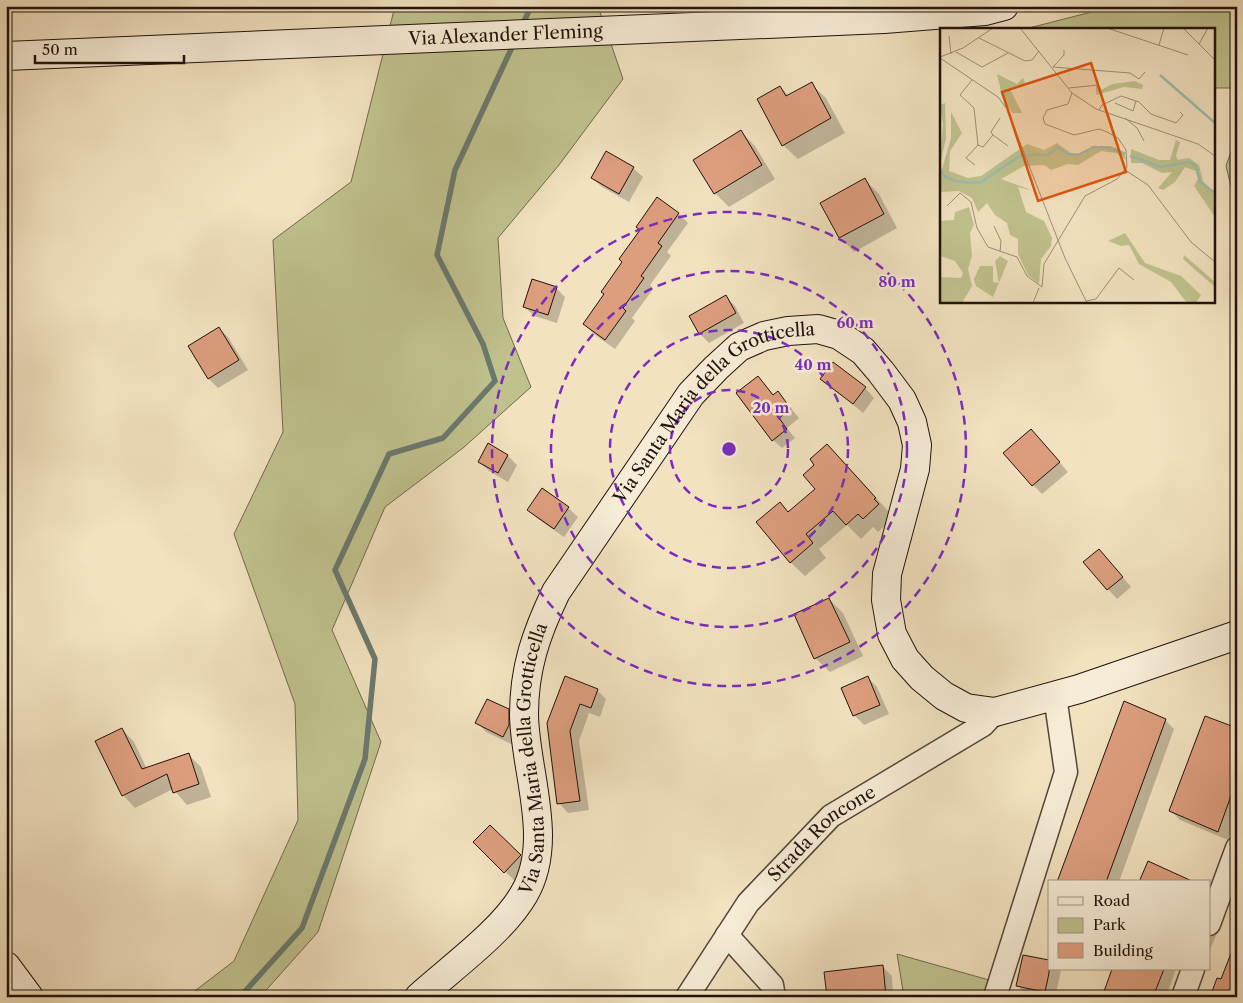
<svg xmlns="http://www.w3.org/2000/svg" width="1243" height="1003" viewBox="0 0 1243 1003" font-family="'Libre Caslon Text',serif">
<rect width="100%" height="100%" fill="#f2e2c0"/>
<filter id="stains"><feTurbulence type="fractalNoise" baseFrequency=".004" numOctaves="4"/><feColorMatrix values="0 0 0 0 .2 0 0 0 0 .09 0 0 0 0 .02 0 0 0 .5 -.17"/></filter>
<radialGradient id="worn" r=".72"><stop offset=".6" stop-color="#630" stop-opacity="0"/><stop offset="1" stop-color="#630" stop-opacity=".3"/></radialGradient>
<path fill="#c0c28e" stroke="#706a4d" d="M395,6H598L623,79L559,165L498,238L503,318L531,387L463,448L385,507L332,630L381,742L318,932L260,997H187L234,961L298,820L295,704L234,534L283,432L273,240L351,182Z
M1115,6H1237V88H1214V29H1025Z
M1237,135V211L1226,166Z
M897,954L989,980L983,997H904Z"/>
<path fill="#0003" d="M811,84L826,98L845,133L798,159L783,145L780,87L789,96Z
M741,132L755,146L775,179L729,207L715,193Z
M633,168L643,177L629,202L602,187L592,178Z
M865,180L879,194L897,228L854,252L840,237Z
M657,199L679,214L688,223L667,252L671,256L650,285L653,289L632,318L635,321L615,349L594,334L584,324L605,295Z
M556,288L565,297L557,323L534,316L524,306Z
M725,296L735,306L744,323L709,343L700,334L690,316Z
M219,328L228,337L248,370L218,388L209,379L189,346Z
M758,378L774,396L778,393L799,418L787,428L795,438L782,448L773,440Z
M822,379L865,388L874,398L863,413Z
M1040,440L1068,472L1042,494L1033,485Z
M488,445L508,456L517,465L508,482L489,471L479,462Z
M841,459L889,512L888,514L892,519L878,532L873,527L861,539L847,525L819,549L826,558L805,576L790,562L789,513L817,489L816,465Z
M568,508L578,517L564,537L538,519L528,510Z
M1108,560L1131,587L1117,599L1108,589Z
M829,599L843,613L863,656L830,672L815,658Z
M868,678L877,687L889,714L864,725L855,716L843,688Z
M597,690L606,699L600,717L589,713L579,741L589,810L568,813L559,803L549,723Z
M508,710L517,720L518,735L513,745L486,732L477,722Z
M1165,720L1174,729L1119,882H1059Z
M122,729L134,742L147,769L189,755L201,767L211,797L187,805L173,789L135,808L123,795Z
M1237,729V815L1228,840L1180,820L1171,811Z
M490,826L529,865L515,881L474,842Z
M1209,896L1226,913L1209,952Z
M1024,956L1049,962V969H1058L1061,971L1055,997H1037L1027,995L1017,985Z
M882,966L892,976L893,997H829Z
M1114,969H1176L1166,997H1103Z"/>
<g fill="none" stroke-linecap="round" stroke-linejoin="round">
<path stroke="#6a796e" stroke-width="5.5" d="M522,26L531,6
M240,997L302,928L365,759L375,659L335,570L389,454L443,438L495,381L483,344L437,255L455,170L514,43"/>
</g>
<path fill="#dd9e7e" stroke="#21120c" d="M812,82L831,118L782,146L757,99L780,86L786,96Z
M741,130L762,165L714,194L693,160Z
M606,151L634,167L619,194L591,178Z
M865,178L884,214L839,238L820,203Z
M657,197L679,213L658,243L662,246L641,276L644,278L623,308L626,311L605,340L583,324L604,294L601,292L622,262L619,259L640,230L636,227Z
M532,279L557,287L548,315L523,307Z
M726,295L736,313L699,334L689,316Z
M219,327L239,360L208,379L188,346Z
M833,362L866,387L853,404L820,379Z
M758,376L773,395L778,391L791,409L779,418L787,429L772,441L736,393Z
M1031,429L1060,462L1032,486L1003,453Z
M488,443L508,455L498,473L478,462Z
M827,444L876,498L874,499L879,504L863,519L858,514L846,525L833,511L806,534L813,543L790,563L756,522L780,502L788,512L815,489L803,475L814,465L810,459Z
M542,488L569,507L554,529L527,510Z
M1099,549L1123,577L1107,590L1083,562Z
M829,598L850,642L814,659L794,614Z
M565,676L598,689L591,708L580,704L570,731L580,801L557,804L547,723Z
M868,676L880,705L853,716L841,688Z
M487,699L509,709V725L503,737L475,723Z
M1124,701L1166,719L1106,882H1057Z
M1205,716L1237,728V779L1218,832L1169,811Z
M122,728L142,769L189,753L199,784L173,793L167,774L122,796L95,741Z
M490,825L521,855L504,873L473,842Z
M1148,861L1194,882H1139Z
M1235,943H1237V997H1210L1217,978L1221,979Z
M1023,955L1049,960V973L1045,992L1016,986Z
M883,965L886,997H827L824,972Z
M1112,969H1164L1153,997H1102Z"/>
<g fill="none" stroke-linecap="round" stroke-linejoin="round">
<g stroke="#554639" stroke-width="25">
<g id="street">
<path d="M1209,924L1237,848"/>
<path d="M727,935L772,985L774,997"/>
<path id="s1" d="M687,997L748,903L831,816L983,725L995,712"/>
<path d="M995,997L1066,772L1055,696"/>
<path d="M1183,997L1193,969"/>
</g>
</g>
<g stroke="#21120c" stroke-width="30">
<g id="secondary">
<path id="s2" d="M6,56L884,19L985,11L1004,6"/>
<path d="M6,966L29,997"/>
<path id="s3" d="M419,997C451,968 503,931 524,894C555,841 525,772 524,715C524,668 536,634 556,592L691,394L716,368L739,347L764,336L788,331L818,329L839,335L863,351L881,372L902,400L912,422L917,445L915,469L887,574L886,600L892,634L905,659L922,678L944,696L966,708L995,712L1079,689L1237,635"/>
</g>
</g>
<use href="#street" stroke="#f7ecd6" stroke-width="22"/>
<use href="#secondary" stroke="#f7ecd6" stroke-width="28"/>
</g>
<g fill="none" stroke="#7b2cbf" stroke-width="2.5" stroke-dasharray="9 6">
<circle cx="729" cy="449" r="59"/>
<circle cx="729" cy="449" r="119"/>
<circle cx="729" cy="449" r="178"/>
<circle cx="729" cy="449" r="237"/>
</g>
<g text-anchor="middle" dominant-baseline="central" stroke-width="5" stroke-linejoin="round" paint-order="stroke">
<g font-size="18" fill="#21120c" stroke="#f7ecd6">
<text stroke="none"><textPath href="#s2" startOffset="500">Via Alexander Fleming</textPath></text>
<text stroke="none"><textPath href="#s3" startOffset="706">Via Santa Maria della Grotticella</textPath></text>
<text stroke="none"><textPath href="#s3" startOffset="286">Via Santa Maria della Grotticella</textPath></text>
<text stroke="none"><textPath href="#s1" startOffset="214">Strada Roncone</textPath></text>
</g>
</g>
<g transform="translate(940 28)">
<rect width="275" height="275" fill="#f2e2c0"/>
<path d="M57,46L77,56L83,50L85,55L70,61L82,85H72L62,68ZM195,53L203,57L202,61L184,59L156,67V58H160L161,62L172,56ZM5,75L6,111L0,136L3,96L0,77ZM11,84L22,105L10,123L9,143L28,150L41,148L87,116L104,122L117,115L131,125L144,126L152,118H171L184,124L186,132L176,125L161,123L138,137L128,136L111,142L104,137L84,138L61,151L94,163L78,159L86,184L104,193L112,210L111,218L101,231L99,256L88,247L78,226V211L70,207L67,195L55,187L47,175L38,184L32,170L19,163L0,164V148L11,110ZM236,112L240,114L236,128L238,132L249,130L259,137L263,153L275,166V189L254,158L258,151L256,143L245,139L235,154L223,162L218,160L232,144L222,145L202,135H191V121L219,132H230ZM29,179L34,197L30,205L32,228L28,241L32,258L22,275H0V249L21,250L23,245L15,233L0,228V193L14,192L15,184ZM185,205L205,235L241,248L261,267L256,275H247L231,254L199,236L189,217L181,218L168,213ZM244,227L275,254V259L243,231ZM60,228L68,233L53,269L36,258L34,251L40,238H53V254L59,255L55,233Z" fill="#c0c28e"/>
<path fill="none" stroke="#9bbeb0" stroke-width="2.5" d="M220,47L275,95M87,127H108L117,119L127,126L138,127L154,119L171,120L185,126M190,128L221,139L248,134L256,138L260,154L275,165M0,141L4,148L15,153L33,155L41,154L83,126"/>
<path fill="none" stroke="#9e8f78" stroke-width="1" d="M167,0L248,27M243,0L275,32M9,8L11,26M39,10L85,33L92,32L99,23M259,16L268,0M219,17L224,0M16,24L42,39L68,25M0,29L23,20L53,0M0,30L58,69L67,81L125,230L147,275M113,39L190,45L199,51L205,44M113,39L124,27V22M32,52L20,67L34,80L38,117L43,119L53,107L51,104L60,90M129,60L158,57M132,65L156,81L258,116L275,128M175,75L193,83L196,73M159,82L162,77L181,68L199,74L211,86L236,95L243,87L240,84M185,90L197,100L204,113M53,107L68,118M35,137L26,130L38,117M185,142L208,157L251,214L275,234M7,178L20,165L31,174L37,200L48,219L77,229L87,248L102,259L104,236L145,168L177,151L187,139L186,122L178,110L167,104L159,101L134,107L105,96L103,90L107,82L128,76L132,65L80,0M54,198L61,213L60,224M146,273L156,271L179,240L194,252M93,275L99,260"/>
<path fill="#de550c" fill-opacity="0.15" stroke="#de550c" stroke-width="2.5" d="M151,35L186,144L98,173L62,64Z"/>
<rect width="275" height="275" fill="none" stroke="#21120c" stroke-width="2.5"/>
</g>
<circle cx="729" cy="449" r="8" fill="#7b2cbf" stroke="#f7ecd6" stroke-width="2.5"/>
<g font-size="15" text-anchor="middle" font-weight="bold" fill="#7b2cbf" stroke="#f7ecd6" stroke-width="5" stroke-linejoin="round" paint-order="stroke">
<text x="897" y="287">80 m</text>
<text x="855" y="328">60 m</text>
<text x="813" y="370">40 m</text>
<text x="771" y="413">20 m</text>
</g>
<rect width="1243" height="1003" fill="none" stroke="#f2e2c0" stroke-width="25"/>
<rect x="8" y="8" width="1228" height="988" fill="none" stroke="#21120c" stroke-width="2.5"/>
<rect x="12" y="12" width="1218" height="978" fill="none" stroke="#21120c"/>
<rect x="1048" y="880" width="162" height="90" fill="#f7ecd6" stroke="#a19585"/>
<rect x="1058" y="897" width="25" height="8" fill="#f7ecd6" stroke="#a19585"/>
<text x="1093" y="906" font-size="15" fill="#21120c">Road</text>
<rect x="1058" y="918" width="25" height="15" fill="#c0c28e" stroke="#a19585"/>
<text x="1093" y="930" font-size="15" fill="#21120c">Park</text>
<rect x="1058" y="943" width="25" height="15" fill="#dd9e7e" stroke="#a19585"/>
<text x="1093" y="956" font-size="15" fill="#21120c">Building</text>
<path d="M35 55v8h149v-8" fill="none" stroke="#21120c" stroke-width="2.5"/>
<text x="42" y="55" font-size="15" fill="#21120c" stroke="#f7ecd6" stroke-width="4" paint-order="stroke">50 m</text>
<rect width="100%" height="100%" filter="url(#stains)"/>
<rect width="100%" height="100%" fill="url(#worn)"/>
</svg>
